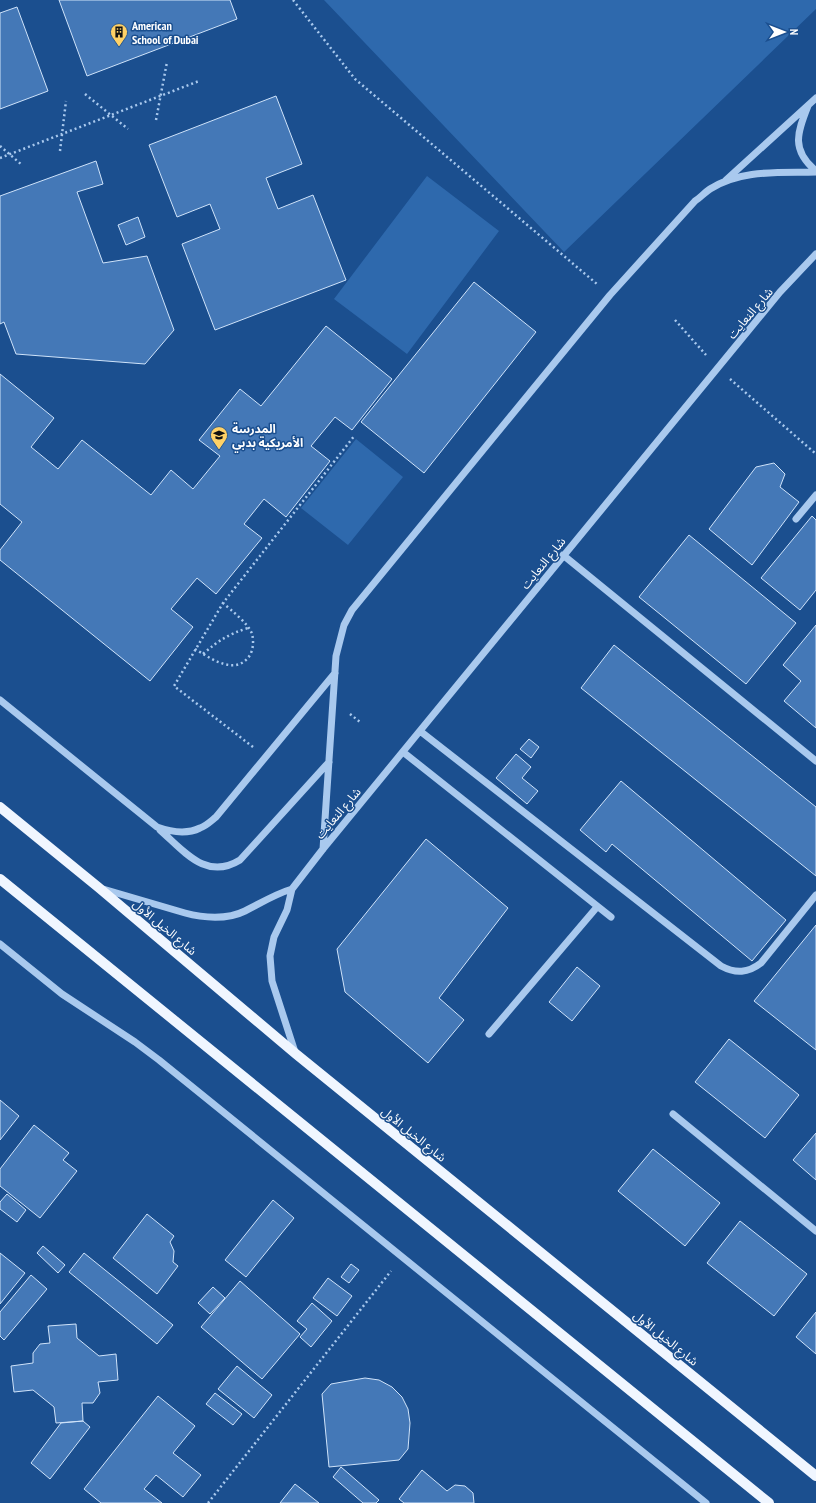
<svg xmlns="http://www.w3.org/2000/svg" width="816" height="1503" viewBox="0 0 816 1503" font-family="'PT Sans Narrow','Noto Sans Arabic',sans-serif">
<rect width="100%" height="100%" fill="#1b4f8f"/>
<path fill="#2e69ad" d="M324,0H816V9L564,252Z
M427,176L499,231L407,354L334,299Z
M356,439L403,477L348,545L301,508Z"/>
<path fill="#4478b7" stroke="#cfe3fa" d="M59,0H230L237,19L87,76Z
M17,7L48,91L0,109V13Z
M276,96L302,164L266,178L278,209L313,195L346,280L215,330L182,244L220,229L210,204L177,217L149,145Z
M96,161L103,184L77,192L103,263L147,256L174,330L145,364L16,354L4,322L0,324V196Z
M138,217L145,237L126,245L118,225Z
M474,282L536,332L424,473L361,422Z
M326,326L392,379L352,430L335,417L311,446L330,461L286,517L264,499L244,524L262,538L216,594L197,578L171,609L193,627L150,681L0,560V550L22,522L0,504V374L54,418L31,447L58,469L82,440L151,495L171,470L193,489L220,456L199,440L240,389L261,406Z
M774,463L785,474L780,487L799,502L752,565L709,529L756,467Z
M812,516L816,520V590L800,610L761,578Z
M689,535L796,623L746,684L639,597Z
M816,625V728L784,701L801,681L783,665Z
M614,645L816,807V876L581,688Z
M529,739L539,747L531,758L520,749Z
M516,754L531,767L522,778L538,791L527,804L496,778Z
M621,781L786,920L752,961L612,844L606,852L580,830Z
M426,839L508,908L439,998L464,1020L428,1063L345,992L337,949Z
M816,925V1050L754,1001Z
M577,967L600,986L572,1021L549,1002Z
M729,1039L799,1095L765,1138L695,1082Z
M0,1100L19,1116L0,1140Z
M34,1125L69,1153L63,1160L77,1171L40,1218L0,1186V1169Z
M816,1133V1180L793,1160Z
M653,1149L720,1203L685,1246L618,1191Z
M7,1194L26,1210L17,1222L0,1209V1202Z
M273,1200L294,1218L246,1277L225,1260Z
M147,1214L174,1236L170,1242L174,1251L173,1262L178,1266L157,1294L113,1258Z
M740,1221L807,1274L774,1316L707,1263Z
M43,1246L65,1265L58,1273L37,1253Z
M0,1253L25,1273L0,1304Z
M84,1253L173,1325L157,1344L69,1272Z
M351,1264L359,1270L349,1283L341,1277Z
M31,1275L47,1289L4,1340L0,1336V1312Z
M328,1278L352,1296L337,1316L313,1298Z
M240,1281L300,1334L262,1379L201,1327Z
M213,1287L225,1298L210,1314L198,1303Z
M312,1303L332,1321L311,1347L300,1337L307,1329L297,1321Z
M816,1312V1354L796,1337Z
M76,1324L77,1338L99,1356L116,1354L118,1380L98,1382L100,1393L93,1403H82L83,1421L56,1423L54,1407L33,1390L14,1392L11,1366L33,1363V1353L40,1344L50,1343L48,1326Z
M237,1366L272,1395L254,1418L218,1389Z
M365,1378L379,1380L392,1387L402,1397L408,1409L410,1423L408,1449L399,1460L329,1467L322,1394L331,1384Z
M215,1393L242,1414L233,1425L206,1404Z
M158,1396L195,1426L173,1453L201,1475L183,1497L156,1475L144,1489L162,1503H101L84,1489Z
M83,1421L90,1427L50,1479L31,1463L61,1423Z
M341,1467L379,1500L376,1503H363L333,1477Z
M422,1470L447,1491L455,1485L465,1486L473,1493L474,1503H404L399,1499Z
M295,1484L319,1503H280Z"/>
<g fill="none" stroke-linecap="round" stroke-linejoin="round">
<path stroke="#a9c9ee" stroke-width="2.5" stroke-dasharray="2 3" stroke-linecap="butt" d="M293,0L355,79L597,284
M85,94L128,129
M156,120L167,62
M0,146L22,165
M60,151L66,101
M0,158L199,81
M675,320L706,355
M730,379L816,454
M195,649C210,658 236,677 250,655C253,650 254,641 252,634C249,624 231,610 223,603
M203,654C219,640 229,634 248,628
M350,714L360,722
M253,747L174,686L223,603L355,435
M208,1503L391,1271"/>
<path stroke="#a9c9ee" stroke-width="7" d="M808,106C797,133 791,150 816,171
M726,180L816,98
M796,519L816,495
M563,555L816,761
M0,700L157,827C171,832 186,835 200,828C206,826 211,821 216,817L335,673
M420,731L721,966C736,974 748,973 761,963L816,895
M403,752L611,917
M160,830C184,851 206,881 240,860L329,762
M323,849L336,656L344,625L352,610L610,295L695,201C700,198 704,193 710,189C741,169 780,173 816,172
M103,889L185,913C203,918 227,920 245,911C261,903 275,894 292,889
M0,944L62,994L135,1042L159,1060L706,1503
M489,1034L597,907
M295,1052L272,981L270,956L274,937L287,910L292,889L323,849L780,292L816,254
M673,1114L816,1231"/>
<path stroke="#f0f6ff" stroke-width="10" d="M0,807L98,887L296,1054L816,1476
M0,879L769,1503"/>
</g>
<defs>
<g id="building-pin" transform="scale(0.9)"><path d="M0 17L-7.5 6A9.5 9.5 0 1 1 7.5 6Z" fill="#ffd166" stroke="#1b4f8f"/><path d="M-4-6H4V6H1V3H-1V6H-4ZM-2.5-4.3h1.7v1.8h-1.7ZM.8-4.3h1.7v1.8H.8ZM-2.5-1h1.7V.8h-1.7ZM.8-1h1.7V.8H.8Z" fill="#111"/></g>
<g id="school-pin" transform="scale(0.9)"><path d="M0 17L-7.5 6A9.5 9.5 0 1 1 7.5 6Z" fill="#ffd166" stroke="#1b4f8f"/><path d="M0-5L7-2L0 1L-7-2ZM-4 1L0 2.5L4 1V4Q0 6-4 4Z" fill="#111"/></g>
</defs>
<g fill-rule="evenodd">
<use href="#building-pin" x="119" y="32"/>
<use href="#school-pin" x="219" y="435"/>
</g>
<g text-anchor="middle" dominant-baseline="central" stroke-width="3" stroke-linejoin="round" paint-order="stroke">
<g font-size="12" font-weight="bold" fill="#fff" stroke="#1b4f8f" text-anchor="start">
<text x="132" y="25">American<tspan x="132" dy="14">School of Dubai</tspan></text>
<text x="232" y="428">المدرسة<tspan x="232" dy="14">الأمريكية بدبي</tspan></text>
</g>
<g font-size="12" fill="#fff" stroke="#1b4f8f">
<text transform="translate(750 313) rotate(-50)">شارع النعايت</text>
<text transform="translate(543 563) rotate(-51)">شارع النعايت</text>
<text transform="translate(338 813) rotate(-50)">شارع النعايت</text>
<text transform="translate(165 927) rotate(40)">شارع الخيل الأول</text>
<text transform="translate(414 1134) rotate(39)">شارع الخيل الأول</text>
<text transform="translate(666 1338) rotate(39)">شارع الخيل الأول</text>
</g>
</g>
<g transform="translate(784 32) rotate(90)" stroke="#1b4f8f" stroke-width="3" paint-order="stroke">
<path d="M0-3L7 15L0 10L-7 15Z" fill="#ffffff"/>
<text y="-6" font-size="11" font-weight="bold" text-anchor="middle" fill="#ffffff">N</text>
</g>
</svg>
